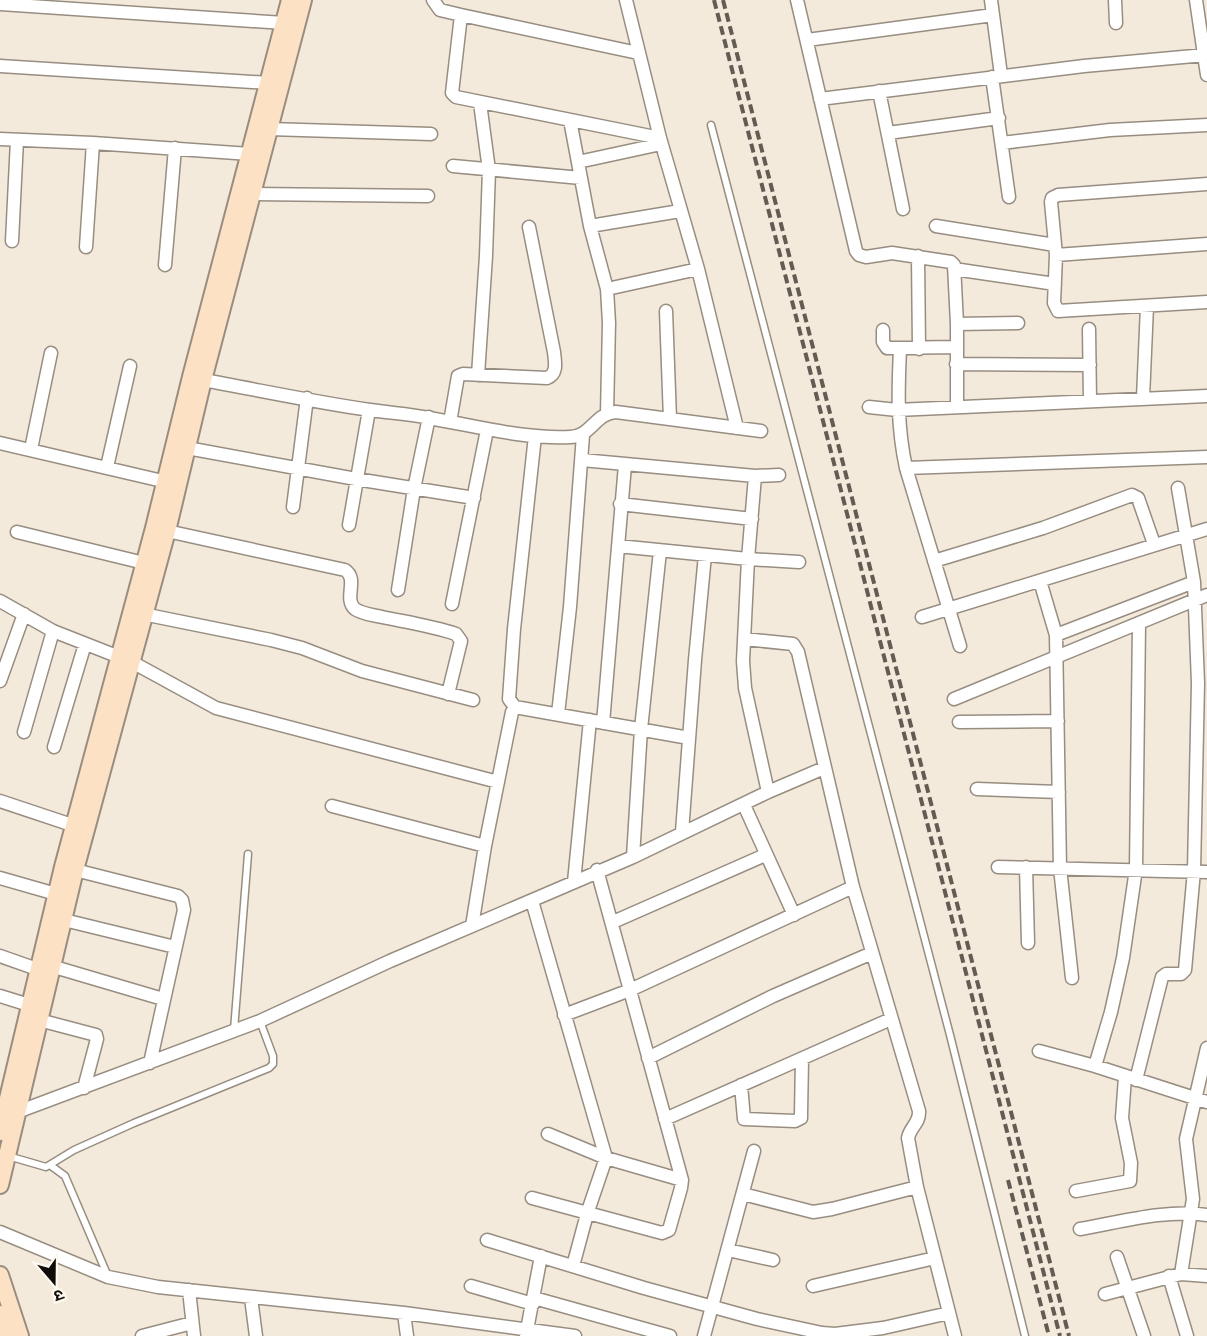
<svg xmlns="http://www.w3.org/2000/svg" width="1207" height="1336" viewBox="0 0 1207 1336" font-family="Montserrat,'Noto Sans Devanagari',sans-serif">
<rect width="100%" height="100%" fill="#f4eadc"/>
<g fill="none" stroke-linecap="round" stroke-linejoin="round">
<g stroke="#978d80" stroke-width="9">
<path id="lane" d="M711,125L950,1035L1025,1336
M234,1030L248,854
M8,1156L46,1167L74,1150L134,1123L269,1068L273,1064V1056L260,1021
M50,1165L65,1176L107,1274"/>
</g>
<g stroke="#978d80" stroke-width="15">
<path id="street" d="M433,0L440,10L461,15L638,53
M626,0L660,138L698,269L737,428
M797,0L856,251L859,255L866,257L892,253L951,262L954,265L957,324V407
M991,0L1001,75
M1115,0L1116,23
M1196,0L1207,75
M0,4L284,23
M461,15L452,93L456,97L660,138
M807,40L993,15
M0,66L269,83
M992,77L1009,197
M879,91L903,209
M820,99L1084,66L1205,55
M570,120L590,226L607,289L609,323L607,413
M269,129L431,134
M888,133L999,118
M0,139L93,143L250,154
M1002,143L1110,130L1207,125
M578,162L661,144
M453,166L581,178
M1207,184L1058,195L1052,198L1051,202L1056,255L1054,303L1058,311L1207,302
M252,194L428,196
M590,226L680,211
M936,226L1055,245
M12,241L17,140
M86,247L93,143
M1056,255L1207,244
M918,256L919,349
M165,265L175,148
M954,269L1055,284
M607,289L698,269
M666,311L670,419
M957,324L1018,323
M1089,329L1090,401
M883,330V342L887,348L956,347
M900,349C898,392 897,426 906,468L960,646
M956,364L1090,365
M478,375L486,256L489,170L480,103
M203,380C259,390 314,402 370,410C390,413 410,414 429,418C476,426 522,439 570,437C591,437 595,413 616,412L761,431
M1143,398L1147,306
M869,407L897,410L1207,396
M450,422L458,376L463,374L547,378C558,374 555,362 554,352L529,227
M535,436L514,629L509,699L515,707L689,738
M0,443L171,483
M187,448L356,479L474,498
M31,449L51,353
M582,460L755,476L779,475
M107,467L130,366
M906,468L1207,457
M755,476L748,559L743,661L745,688L768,792
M620,504L752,519
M293,507L307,398
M349,525L369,410
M167,531L345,570C359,579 343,599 355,609C362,614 374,615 382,617C406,622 433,626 456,634L461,641L448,694
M17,532L144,563
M618,546L748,559L799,562
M934,561L1043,528L1132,495L1138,498L1154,544
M1040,581L1056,635L1060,868L1072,978
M398,590L414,489L429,417
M0,601L53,631L132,662L216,708L498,782
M452,604L487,430
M143,614L271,640L302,648L362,671L473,700
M922,617L1207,529
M1056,635L1194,582
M744,639L793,644L798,652L853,887L919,1111C920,1123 910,1127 908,1138L917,1187L955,1336
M0,681L24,614
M954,699L1207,595
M558,714L570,607L583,435
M959,722L1058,721
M603,723L625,465
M24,732L53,631
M54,747L85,644
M977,789L1059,792
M0,801L75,826
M744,805L794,915
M332,806L485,846
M682,832L695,660L705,555
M633,857L641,729L660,551
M998,867L1207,872
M1026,867L1028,943
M75,870L178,896L182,900L184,910L150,1063
M0,878L56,894
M574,882L590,720
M532,901L606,1158L587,1214L573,1266
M64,920L175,947
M613,922L765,855
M472,926L485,846L512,712L515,707
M0,956L37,969
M51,966L163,999
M0,996L29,1005
M564,1015L630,990L853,887
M39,1020L96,1035L97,1039L84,1088
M1039,1051L1095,1066L1207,1102
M648,1058L773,996L872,953
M1095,1066L1111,1012L1123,958L1136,869L1139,624
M1136,1080L1162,977L1166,974H1181L1185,970L1194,871L1198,683L1194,582L1178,488
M741,1085L744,1119L795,1121L801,1118V1114L802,1059
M12,1114L260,1021L390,961L633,857L768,792L824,768
M665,1119L891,1019
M548,1134L606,1158L682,1180
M1076,1191L1130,1181L1131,1163L1122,1118L1125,1077
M743,1194L813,1212L832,1209L917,1187
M532,1198L662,1233L669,1230L681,1188L682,1180L597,870
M1080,1229C1121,1222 1165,1209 1207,1215
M0,1232L108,1277L158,1287L404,1313L575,1336
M487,1240L644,1288L757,1319L822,1333L835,1334L883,1328L949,1313
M728,1250L773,1260
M1117,1257L1144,1336
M1181,1274L1193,1199L1186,1139L1207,1048
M1169,1276L1187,1336
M471,1286L533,1304
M813,1286L935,1258
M189,1290L194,1336
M1105,1294L1181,1274L1207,1276
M251,1298L256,1336
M534,1298L670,1336
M404,1313L407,1336
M526,1335L541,1256
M142,1336L192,1323
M704,1336L754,1151"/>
</g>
<g stroke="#978d80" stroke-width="20">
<path id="secondary" d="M0,1132L63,867L154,528L191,377L290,0
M0,1185L75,870L167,531L203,380L303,0
M0,1275L20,1336
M0,1314L7,1336"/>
</g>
<use href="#lane" stroke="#fff" stroke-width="6"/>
<use href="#street" stroke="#fff" stroke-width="12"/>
<use href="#secondary" stroke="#fde1c4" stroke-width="16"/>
<path stroke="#625c54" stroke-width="4" stroke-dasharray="9 4.5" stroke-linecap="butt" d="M714,0L1060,1336
M723,0L1069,1336
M1008,1180L1049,1336"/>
</g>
<g transform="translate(54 1282) rotate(160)" stroke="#fef8ef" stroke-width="4.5" paint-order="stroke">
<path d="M0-4.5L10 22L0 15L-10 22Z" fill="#0f0b07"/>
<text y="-9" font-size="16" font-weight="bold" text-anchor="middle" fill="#0f0b07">उ</text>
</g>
</svg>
